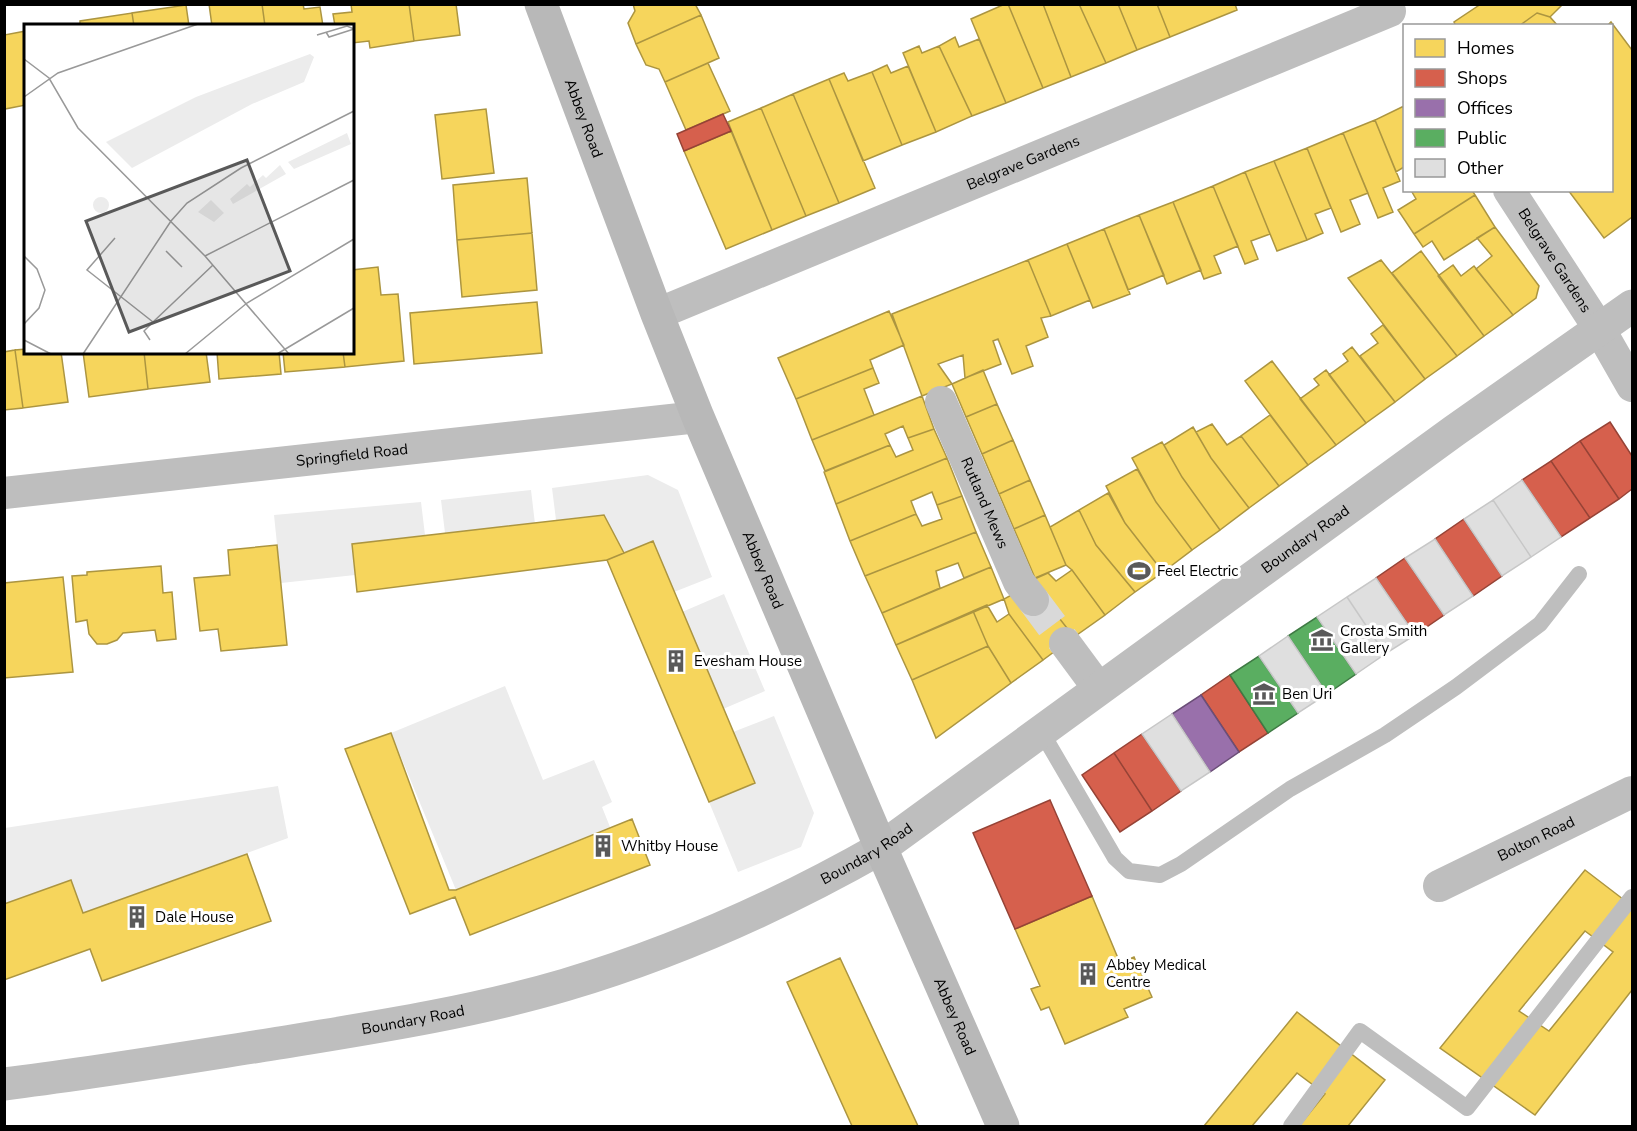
<svg xmlns="http://www.w3.org/2000/svg" width="1637" height="1131" viewBox="0 0 1637 1131" font-family="'Nunito Sans',sans-serif">
<rect width="100%" height="100%" fill="#fff"/>
<path fill="#ececec" d="M648,475L678,490L712,577L674,592L624,553L604,515L556,520L552,488Z
M531,490L535,524L445,533L441,500Z
M421,502L425,535L352,544L355,575L281,583L274,515Z
M724,594L765,691L723,709L682,612Z
M505,686L543,780L594,760L612,802L602,807L610,827L456,890L391,733Z
M774,716L814,813L801,847L738,872L709,802L755,783L733,732Z
M278,786L288,838L83,913L71,881L5,904V828Z"/>
<path fill="#f6d55c" stroke="#ac9540" stroke-width="1.5" fill-rule="evenodd" d="M209,4H262L265,26H212Z
M262,4H303L304,9L320,7L323,26H265Z
M351,4H409L414,41L370,48L369,41L352,43V26H335L333,14L352,12Z
M409,4H456L460,35L414,41Z
M633,4H695L701,15L636,44L628,23L635,11Z
M1005,4H1008L1043,88L1006,103L971,19Z
M1008,4H1043L1071,77L1043,88Z
M1043,4H1079L1106,63L1071,77Z
M1079,4H1118L1137,50L1106,63Z
M1118,4H1157L1170,37L1137,50Z
M1157,4H1235L1237,10L1170,37Z
M1481,4H1563L1550,17L1537,13L1519,26H1456L1454,22Z
M186,5L189,26H134L132,13Z
M132,13L134,26H80V21Z
M1537,13L1550,17L1558,26H1519Z
M701,15L719,58L665,82L659,69L646,65L636,44Z
M1611,22L1632,50V217L1604,238L1568,190H1612V26H1607Z
M26,31V105L5,109L4,35Z
M955,37L959,47L979,39L1006,103L972,116L939,46Z
M919,46L922,53L939,46L972,116L936,132L903,53Z
M708,63L730,111L686,130L665,82Z
M887,65L891,73L908,66L936,132L902,145L872,72Z
M872,72L902,145L863,161L829,79L844,73L848,81Z
M829,79L875,188L839,203L793,94Z
M793,94L839,203L806,216L761,108Z
M1404,106V167L1396,172L1375,120Z
M761,108L806,216L772,230L728,122Z
M486,109L494,173L442,179L435,115Z
M1375,120L1400,181L1383,188L1393,212L1378,218L1343,133Z
M731,131L772,230L726,249L684,151Z
M1343,133L1368,193L1350,200L1360,224L1341,232L1307,148Z
M1307,148L1331,208L1315,214L1323,233L1307,240L1274,161Z
M1274,161L1307,240L1277,251L1245,172Z
M1245,172L1270,234L1251,241L1258,259L1245,264L1213,186Z
M527,178L532,233L457,240L453,185Z
M1213,186L1238,246L1214,256L1221,273L1204,279L1173,202Z
M1413,190H1472L1475,195L1414,234L1398,210L1416,199L1412,192Z
M1475,195L1495,227L1444,260L1432,241L1423,247L1414,234Z
M1173,202L1201,270L1167,284L1139,215Z
M1139,215L1164,275L1128,290L1104,229Z
M1495,227L1539,286L1536,298L1513,315L1476,269L1492,256L1477,238Z
M1104,229L1130,294L1093,308L1067,244Z
M532,233L537,290L462,297L457,240Z
M1067,244L1090,300L1051,316L1028,260Z
M1421,251L1484,336L1457,356L1392,273Z
M1028,260L1051,316L1041,318L1048,337L1026,346L1033,366L1012,374L998,339L993,341L1001,364L965,378L963,355L938,364L952,384L922,396L892,314Z
M1381,260L1457,356L1425,379L1348,278Z
M1453,265L1461,276L1474,266L1513,315L1484,336L1438,276Z
M378,267L381,295L398,294L404,361L345,367L343,352H352V270Z
M537,302L542,353L414,364L410,313Z
M889,311L904,345L870,360L873,368L796,399L778,358Z
M1383,325L1425,379L1395,402L1360,356L1378,343L1371,334Z
M1352,347L1395,402L1366,423L1329,375L1348,361L1343,354Z
M26,349V352H61L68,402L23,408L15,350Z
M15,350L23,408L4,410V352Z
M83,352H144L148,389L89,397Z
M144,352H206L210,382L148,389Z
M217,352H279L281,374L219,379Z
M283,352H343L345,367L285,372Z
M1272,361L1336,445L1308,465L1245,381Z
M873,368L879,383L864,389L874,415L812,440L796,399Z
M983,370L997,404L966,417L952,384Z
M1326,370L1366,423L1336,445L1300,399L1319,385L1314,379Z
M922,396L934,429L908,438L903,426L885,434L890,445L825,471L812,440Z
M997,404L1013,440L982,454L966,417Z
M1270,415L1308,465L1279,486L1241,436Z
M1212,424L1227,445L1241,436L1279,486L1249,508L1211,458L1196,432Z
M1193,427L1211,458L1249,508L1220,530L1182,477L1164,445Z
M934,429L947,458L836,504L824,472L890,445L896,457L913,450L908,438Z
M1013,440L1030,480L999,494L982,454Z
M1162,442L1182,477L1220,530L1192,550L1156,502L1132,458Z
M947,458L962,496L937,505L932,492L911,501L916,514L850,541L836,504Z
M1137,469L1156,502L1192,550L1163,572L1125,523L1106,486Z
M1030,480L1045,515L1014,529L999,494Z
M1108,493L1125,523L1163,572L1135,592L1096,545L1079,510Z
M962,496L976,532L865,576L850,541L916,514L922,526L942,519L937,505Z
M1079,510L1096,545L1135,592L1105,615L1072,570L1066,565L1050,527Z
M604,515L624,553L607,560L357,592L352,544Z
M1045,515L1066,565L1035,578L1014,529Z
M976,532L991,567L964,578L958,563L936,571L940,588L882,613L865,576Z
M653,541L755,783L709,802L607,560Z
M277,545L287,645L221,651L218,629L200,631L194,578L230,575L228,550Z
M161,566L163,593L172,592L176,639L157,641L155,630L123,633L117,640L107,644H97L89,634L87,620L76,622L72,576L87,575V572Z
M991,567L1004,599L896,645L882,613Z
M1072,570L1105,615L1074,637L1030,581L1048,573L1056,581Z
M63,577L73,672L4,678V583Z
M1015,593L1042,596L1074,637L1043,660L1009,614L1004,599Z
M987,605L997,622L1009,614L1043,660L1011,683L988,646L973,611Z
M973,611L988,646L912,680L896,645Z
M988,646L1011,683L936,738L912,680Z
M391,733L449,890H456L632,819L650,865L470,935L455,897L410,914L345,749Z
M247,854L271,921L102,981L90,949L4,980V904L71,880L83,913Z
M1585,870L1632,906V990L1535,1115L1440,1048ZM1585,931L1613,952L1549,1031L1519,1011Z
M1092,896L1120,963L1134,957L1152,997L1124,1009L1128,1017L1065,1044L1049,1007L1041,1010L1031,989L1040,986L1015,929Z
M840,958L918,1126H852L787,982Z
M1297,1012L1385,1080L1348,1126H1299L1325,1094L1297,1073L1252,1126H1204Z"/>
<path fill="#d6604d" stroke="#964336" stroke-width="1.5" d="M723,114L731,131L684,151L677,134Z
M1610,422L1632,456V489L1619,499L1580,441Z
M1580,441L1619,499L1590,518L1551,461Z
M1551,461L1590,518L1561,537L1522,480Z
M1464,519L1502,576L1473,596L1435,539Z
M1405,558L1444,615L1415,635L1376,578Z
M1230,675L1268,733L1239,752L1201,695Z
M1142,734L1181,791L1152,811L1114,753Z
M1114,753L1152,811L1120,832L1082,775Z
M1050,800L1092,896L1015,929L973,833Z"/>
<path fill="#9970ab" stroke="#6b4e78" stroke-width="1.5" d="M1201,695L1239,752L1210,772L1172,714Z"/>
<path fill="#5aae61" stroke="#3f7a44" stroke-width="1.5" d="M1317,617L1356,674L1327,694L1288,636Z
M1259,656L1298,713L1268,733L1230,675Z"/>
<path fill="#dfdfdf" stroke="#c7c7c7" stroke-width="1.5" d="M1522,480L1561,537L1531,557L1493,500Z
M1493,500L1531,557L1502,576L1464,519Z
M1435,539L1473,596L1444,615L1405,558Z
M1376,578L1415,635L1385,654L1347,597Z
M1347,597L1385,654L1356,674L1317,617Z
M1288,636L1327,694L1298,713L1259,656Z
M1172,714L1210,772L1181,791L1142,734Z"/>
<g fill="none" stroke-linecap="round" stroke-linejoin="round">
<path stroke="#d9d9d9" stroke-width="32" stroke-dasharray="32 16" stroke-linecap="butt" d="M1033,600L1065,643"/>
<path stroke="#bebebe" stroke-width="16" d="M1041,731L1115,858L1129,871L1160,875L1181,864L1290,789L1385,735L1456,687L1540,624L1579,574
M1291,1126L1360,1031L1467,1108L1632,897"/>
<g stroke="#bebebe" stroke-width="32">
<path id="s1" d="M1509,190L1600,330L1632,386"/>
<path id="s2" d="M657,314L1390,11"/>
<path id="s3" d="M941,402L1019,582L1033,600"/>
<path id="s4" d="M4,493L698,417"/>
<path d="M1065,643L1099,689"/>
<path id="s5" d="M1439,886L1632,792"/>
</g>
<path stroke="#bebebe" stroke-width="33" id="s6" d="M4,1084C94,1073 183,1058 273,1044C371,1028 470,1013 565,985C676,952 781,905 881,848L1454,431L1632,306"/>
<path stroke="#b8b8b8" stroke-width="33" id="s7" d="M541,4L657,314L698,417L881,848L1003,1126"/>
</g>
<defs>
<g id="stadium-bare" transform="scale(1.8)"><path d="M0-5a6.5 5 0 1 0 0 10a6.5 5 0 1 0 0-10ZM-3.5-1.8h7v3.6h-7Z" fill="#595959" stroke="#fff" stroke-width="2.5" paint-order="stroke"/></g>
<g id="museum-bare" transform="scale(1.8)"><path d="M0-6L6-3V-2H-6V-3ZM-5-1h2V3h-2ZM-1-1h2V3h-2ZM3-1h2V3H3ZM-6 4H6V6H-6Z" fill="#595959" stroke="#fff" stroke-width="2.5" paint-order="stroke"/></g>
<g id="building-bare" transform="scale(1.8)"><path d="M-4-6H4V6H1V3H-1V6H-4ZM-2.5-4.3h1.7v1.8h-1.7ZM.8-4.3h1.7v1.8H.8ZM-2.5-1h1.7V.8h-1.7ZM.8-1h1.7V.8H.8Z" fill="#595959" stroke="#fff" stroke-width="2.5" paint-order="stroke"/></g>
</defs>
<g fill-rule="evenodd">
<use href="#stadium-bare" x="1139" y="571"/>
<use href="#museum-bare" x="1322" y="640"/>
<use href="#building-bare" x="676" y="661"/>
<use href="#museum-bare" x="1264" y="694"/>
<use href="#building-bare" x="603" y="846"/>
<use href="#building-bare" x="137" y="917"/>
<use href="#building-bare" x="1088" y="974"/>
</g>
<g text-anchor="middle" dominant-baseline="central" stroke-width="6" stroke-linejoin="round" paint-order="stroke">
<g font-size="15" fill="#000" stroke="#fff">
<text stroke="none"><textPath href="#s7" startOffset="122">Abbey Road</textPath></text>
<text stroke="none"><textPath href="#s2" startOffset="396">Belgrave Gardens</textPath></text>
<text stroke="none"><textPath href="#s1" startOffset="84">Belgrave Gardens</textPath></text>
<text stroke="none"><textPath href="#s4" startOffset="350">Springfield Road</textPath></text>
<text stroke="none"><textPath href="#s3" startOffset="110">Rutland Mews</textPath></text>
<text stroke="none"><textPath href="#s6" startOffset="1440">Boundary Road</textPath></text>
<text stroke="none"><textPath href="#s7" startOffset="608">Abbey Road</textPath></text>
<text stroke="none"><textPath href="#s5" startOffset="108">Bolton Road</textPath></text>
<text stroke="none"><textPath href="#s6" startOffset="900">Boundary Road</textPath></text>
<text stroke="none"><textPath href="#s7" startOffset="1094">Abbey Road</textPath></text>
<text stroke="none"><textPath href="#s6" startOffset="414">Boundary Road</textPath></text>
</g>
<g font-size="15" fill="#000" stroke="#fff" text-anchor="start">
<text x="1157" y="571">Feel Electric</text>
<text x="1340" y="631">Crosta Smith<tspan x="1340" dy="17">Gallery</tspan></text>
<text x="694" y="661">Evesham House</text>
<text x="1282" y="694">Ben Uri</text>
<text x="621" y="846">Whitby House</text>
<text x="155" y="917">Dale House</text>
<text x="1106" y="965">Abbey Medical<tspan x="1106" dy="17">Centre</tspan></text>
</g>
</g>
<g transform="translate(24 24)">
<rect width="330" height="330" fill="#fff"/>
<path d="M286,30L290,33L280,58L228,80L108,144L82,118L172,73ZM323,109L327,120L270,145L264,138ZM256,141L262,150L209,180L206,175L223,160L226,163L239,151L242,154ZM69 181a8 8 0 1 1 16 0a8 8 0 1 1-16 0ZM187,176L200,189L190,198L174,188Z" fill="#ececec"/>
<path fill="none" stroke="#999" stroke-width="1.5" d="M302,8L305,13L330,5M293,11L323,2L330,5M0,35L25,54L54,104L181,232L265,330M0,73L34,49L174,0M91,214L63,246L129,298L120,307L126,316M142,227L158,243M0,232L13,245L21,266L15,284L0,300M181,232L330,156M129,298L189,241M0,316L27,330M59,330L147,197L163,179L217,144L330,87M161,330L223,279L330,215M253,330L330,284"/>
<path fill="#595959" fill-opacity="0.15" stroke="#595959" stroke-width="3" d="M223,136L266,247L105,308L62,197Z"/>
<rect width="330" height="330" fill="none" stroke="#000" stroke-width="3"/>
</g>
<rect width="1637" height="1131" fill="none" stroke="#000000" stroke-width="12"/>
<rect x="1403" y="24" width="210" height="168" fill="#ffffff" stroke="#999999" stroke-width="1.5"/>
<rect x="1415" y="39" width="30" height="18" fill="#f6d55c" stroke="#999999" stroke-width="1.5"/>
<text x="1457" y="54" font-size="18" fill="#000000">Homes</text>
<rect x="1415" y="69" width="30" height="18" fill="#d6604d" stroke="#999999" stroke-width="1.5"/>
<text x="1457" y="84" font-size="18" fill="#000000">Shops</text>
<rect x="1415" y="99" width="30" height="18" fill="#9970ab" stroke="#999999" stroke-width="1.5"/>
<text x="1457" y="114" font-size="18" fill="#000000">Offices</text>
<rect x="1415" y="129" width="30" height="18" fill="#5aae61" stroke="#999999" stroke-width="1.5"/>
<text x="1457" y="144" font-size="18" fill="#000000">Public</text>
<rect x="1415" y="159" width="30" height="18" fill="#dfdfdf" stroke="#999999" stroke-width="1.5"/>
<text x="1457" y="174" font-size="18" fill="#000000">Other</text>
</svg>
